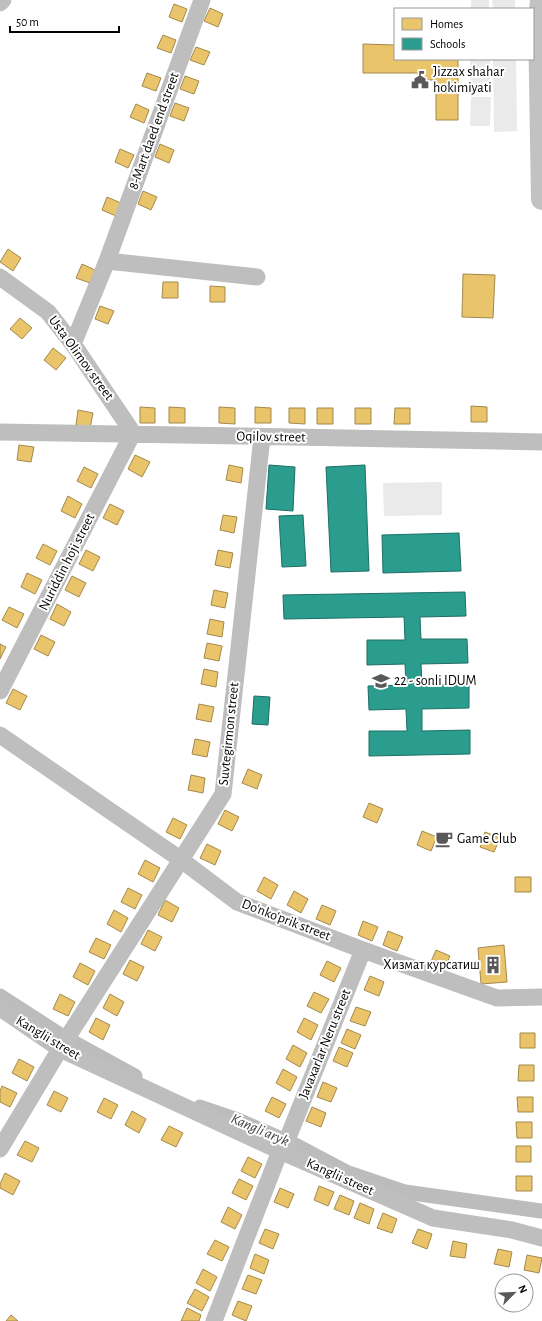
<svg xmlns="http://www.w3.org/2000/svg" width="542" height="1321" viewBox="0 0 542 1321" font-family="'Alegreya Sans',sans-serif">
<rect width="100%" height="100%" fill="#fff"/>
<path fill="#eaeaea" d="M471,0H489V8L471,9Z
M492,0H515V9H493Z
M470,59H490V92H471Z
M493,59H516L517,131L494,132Z
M471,97H491L490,126H470Z
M442,482V515L384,516L383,483Z"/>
<path fill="#e9c46a" stroke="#a3894a" d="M174,4L187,9L182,22L169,17Z
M210,8L223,14L218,27L204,21Z
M163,35L176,40L171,53L157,48Z
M363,44L395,45V59H458V120H436V80H417L418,73H363Z
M196,47L210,52L204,65L190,60Z
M147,73L161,78L156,91L142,86Z
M185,76L199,81L194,94L180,89Z
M175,103L189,108L184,121L170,116Z
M136,104L149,110L144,123L130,117Z
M160,144L174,150L169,163L155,157Z
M120,149L134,155L128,168L115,162Z
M143,191L157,197L151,210L138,204Z
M107,197L121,203L116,216L102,210Z
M8,249L21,258L13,271L0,262Z
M82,264L95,270L90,283L76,278Z
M463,274L495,275L493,318L462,317Z
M163,282H178V298H162Z
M210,286L225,287V302H210Z
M100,306L114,311L108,324L95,319Z
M20,318L32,328L22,339L10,329Z
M53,348L66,358L56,370L44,360Z
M471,406L487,407V422H471Z
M140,407L155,408V423H140Z
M169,407L185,408V423H169Z
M219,407L235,408V424L219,423Z
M255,407L271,408V423H255Z
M289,408H305V424L289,423Z
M317,408H333V424H317Z
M355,408H371V424H355Z
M395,408H410V424H394Z
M78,410L93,413L90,428L76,425Z
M19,445L34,447L31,462L17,460Z
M135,455L150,462L142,477L128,469Z
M229,465L243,468L241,483L226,480Z
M84,467L98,474L91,488L77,481Z
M68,496L82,504L75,518L61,511Z
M110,504L124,511L117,525L103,518Z
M223,515L237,517L234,533L220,530Z
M43,544L57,551L50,565L36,558Z
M86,550L100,557L93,571L79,564Z
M218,550L233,553L230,568L215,565Z
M27,573L42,580L35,594L21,587Z
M72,576L86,583L79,597L65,590Z
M214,590L228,593L225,608L211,605Z
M57,604L71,612L64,626L50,619Z
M9,607L24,614L17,628L2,620Z
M210,619L224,622L222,637L207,634Z
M41,635L55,642L48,656L34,649Z
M207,643L222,646L219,661L204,658Z
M0,644L6,647L0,659Z
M204,669L218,672L216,687L201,684Z
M13,689L27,696L20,710L6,703Z
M199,704L214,707L211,722L196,719Z
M195,739L210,742L207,757L192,754Z
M248,769L262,775L257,789L242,783Z
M191,775L205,778L203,793L188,790Z
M369,803L383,809L377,823L363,817Z
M225,810L239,817L232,831L218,824Z
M173,818L187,825L180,839L166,832Z
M422,831L437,837L431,851L417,845Z
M485,832L500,838L494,852L480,847Z
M207,844L221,851L215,865L200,858Z
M145,860L160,868L153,882L138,874Z
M264,877L278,885L271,899L257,891Z
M515,877H531V892H515Z
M128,888L142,895L135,909L121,902Z
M294,891L308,899L301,913L287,905Z
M165,900L179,908L172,922L158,915Z
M322,905L336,911L330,925L316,919Z
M114,910L128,918L121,932L107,924Z
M363,921L378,927L372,941L358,935Z
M148,930L162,937L155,951L141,944Z
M388,931L403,937L397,951L383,945Z
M96,938L111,945L104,959L89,952Z
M504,945L507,982L481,984L478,948Z
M436,950L450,956L444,970L430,964Z
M130,960L144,967L137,981L123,974Z
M327,961L341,968L334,982L320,975Z
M80,963L95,971L88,985L73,977Z
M370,976L384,982L379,996L364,990Z
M314,992L329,999L321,1013L307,1006Z
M60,994L75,1002L68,1016L53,1009Z
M110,994L124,1002L117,1016L103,1008Z
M356,1007L371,1012L365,1026L350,1021Z
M96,1018L110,1025L103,1040L89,1032Z
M304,1018L318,1025L311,1040L297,1032Z
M347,1029L361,1035L355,1049L341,1043Z
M520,1033H535V1048H520Z
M293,1045L307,1053L300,1067L286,1059Z
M339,1047L353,1053L347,1067L333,1061Z
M19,1059L34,1067L27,1081L12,1073Z
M519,1065H534V1081H518Z
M283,1069L297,1077L290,1091L276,1083Z
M323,1082L337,1088L331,1102L317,1097Z
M2,1086L17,1093L10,1107L0,1102V1091Z
M54,1091L68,1098L61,1112L47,1105Z
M272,1097L286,1104L279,1118L265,1111Z
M517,1097H533V1112H518Z
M104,1098L118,1105L111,1119L97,1112Z
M312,1107L326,1113L321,1127L306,1121Z
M132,1111L146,1119L139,1133L125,1125Z
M516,1122H532V1138H517Z
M169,1126L183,1133L176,1147L161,1140Z
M25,1141L39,1148L32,1162L17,1155Z
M516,1146H531V1162H516Z
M248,1157L262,1164L255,1178L241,1171Z
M5,1173L20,1181L13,1195L0,1188V1184Z
M516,1176H532V1191H516Z
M239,1179L253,1186L246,1200L232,1193Z
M319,1186L334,1192L328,1206L314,1200Z
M280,1188L294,1194L288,1208L274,1202Z
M340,1195L354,1201L349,1215L334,1209Z
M360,1203L374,1209L369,1224L354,1218Z
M228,1207L242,1215L235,1229L221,1222Z
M383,1213L397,1219L392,1233L377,1228Z
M265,1229L279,1234L273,1249L259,1243Z
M418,1229L432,1234L427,1249L412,1243Z
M215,1240L229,1247L222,1261L207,1254Z
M453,1241L467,1244L465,1258L450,1256Z
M498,1249L512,1252L509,1267L494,1264Z
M255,1254L269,1260L264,1274L250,1268Z
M527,1255L542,1258L539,1273L524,1270Z
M203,1269L217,1277L210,1291L196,1283Z
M248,1275L262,1280L256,1294L242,1289Z
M195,1289L209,1297L202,1311L187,1303Z
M238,1301L252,1306L246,1321L232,1315Z
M187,1308L201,1315L199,1321H181Z
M11,1315L18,1321H6Z"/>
<path fill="#2a9d8f" stroke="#1d6e64" d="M269,465L295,467L293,511L266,509Z
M365,465L369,571L331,572L326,467Z
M303,515L306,566L282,567L279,516Z
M459,533L461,571L383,573L382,535Z
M465,592L466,616L420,617L421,639H467L468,663L421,664L422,685L469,684V708L422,709V731L470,730V754L369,756V731H407L406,709L369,710L368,686L406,685L405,664L367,665V640H405L404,617L284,619L283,595Z
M254,696L270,697L268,725L252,724Z"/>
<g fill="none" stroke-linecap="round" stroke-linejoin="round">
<path stroke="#bcbcbc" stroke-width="15" d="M0,996L62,1036L135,1076
M200,1107L238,1120L295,1145L346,1172L405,1192L541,1211"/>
<path stroke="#bebebe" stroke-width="17" d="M0,3L3,0
M107,261L257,277
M0,277L48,312L73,344L133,433L0,691
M73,344L107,261L202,0
M0,432C181,434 361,439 542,442
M0,735L180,859L237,902L363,950L497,998L542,997
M0,1008L60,1049L280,1151L433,1218L512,1230L542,1238
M0,1149L60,1049L223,794L262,437
M214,1321L280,1151L285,1145L363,950"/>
<path stroke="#c2c2c2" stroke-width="22" d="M541,0L539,21L542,199"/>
</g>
<defs>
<g id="civic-bare" transform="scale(1.38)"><path d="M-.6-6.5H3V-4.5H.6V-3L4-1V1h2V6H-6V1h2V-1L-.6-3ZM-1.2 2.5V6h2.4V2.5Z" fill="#595959" stroke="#fff" stroke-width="2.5" paint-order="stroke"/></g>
<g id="school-bare" transform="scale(1.38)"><path d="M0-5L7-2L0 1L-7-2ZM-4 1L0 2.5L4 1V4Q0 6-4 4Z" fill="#595959" stroke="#fff" stroke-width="2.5" paint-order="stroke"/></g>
<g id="cafe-bare" transform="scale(1.38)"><path d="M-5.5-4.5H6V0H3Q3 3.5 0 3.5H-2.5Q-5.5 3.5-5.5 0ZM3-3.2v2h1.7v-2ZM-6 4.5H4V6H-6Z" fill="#595959" stroke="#fff" stroke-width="2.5" paint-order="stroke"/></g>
<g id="building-bare" transform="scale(1.38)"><path d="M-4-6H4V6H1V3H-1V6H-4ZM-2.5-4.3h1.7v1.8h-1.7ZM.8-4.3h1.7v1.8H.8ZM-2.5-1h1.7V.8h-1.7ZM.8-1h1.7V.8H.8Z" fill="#595959" stroke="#fff" stroke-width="2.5" paint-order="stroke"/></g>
</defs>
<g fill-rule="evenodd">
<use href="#civic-bare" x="420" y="80"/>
<use href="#school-bare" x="381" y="681"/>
<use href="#cafe-bare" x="444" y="839"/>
<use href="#building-bare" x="493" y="965"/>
</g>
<g text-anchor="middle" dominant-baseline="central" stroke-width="4" stroke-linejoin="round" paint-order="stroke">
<g font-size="14" fill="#000" stroke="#fff" text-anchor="start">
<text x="433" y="72">Jizzax shahar<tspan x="433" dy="16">hokimiyati</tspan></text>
<text x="394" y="681">22 - sonli IDUM</text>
<text x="457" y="839">Game Club</text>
<text x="480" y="965" text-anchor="end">Хизмат курсатиш</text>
</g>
<g font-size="14" fill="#000" stroke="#fff">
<text transform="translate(154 131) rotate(-70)">8-Mart daed end street</text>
<text transform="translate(81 358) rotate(54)">Usta Olimov street</text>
<text transform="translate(271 437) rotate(1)">Oqilov street</text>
<text transform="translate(67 562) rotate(-63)">Nuriddin hoji street</text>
<text transform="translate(229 734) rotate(-84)">Suvtegirmon street</text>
<text transform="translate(286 920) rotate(21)">Do'nko'prik street</text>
<text transform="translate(48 1038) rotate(31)">Kanglii street</text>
<text transform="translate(325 1044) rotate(-68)">Javaxarlar Neru street</text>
<text transform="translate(340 1177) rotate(24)">Kanglii street</text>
</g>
<g font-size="15" font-style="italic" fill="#414141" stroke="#fff">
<text transform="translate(260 1130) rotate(23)">Kangli aryk</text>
</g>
</g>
<rect x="394" y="8" width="140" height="52" fill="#ffffff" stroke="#999999"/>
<rect x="402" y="18" width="20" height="12" fill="#e9c46a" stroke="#999999"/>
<text x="430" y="28" font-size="12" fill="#000000">Homes</text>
<rect x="402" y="38" width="20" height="12" fill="#2a9d8f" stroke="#999999"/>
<text x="430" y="48" font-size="12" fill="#000000">Schools</text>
<g transform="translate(514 1293) rotate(66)"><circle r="19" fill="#ffffff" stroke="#999999"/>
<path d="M0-3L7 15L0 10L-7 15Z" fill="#595959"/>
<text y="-6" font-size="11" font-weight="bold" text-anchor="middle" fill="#000000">N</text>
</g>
<path d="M10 26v6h109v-6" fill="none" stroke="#000000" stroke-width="2"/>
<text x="16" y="26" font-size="12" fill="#000000" stroke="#ffffff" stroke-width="3" paint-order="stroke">50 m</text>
</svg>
